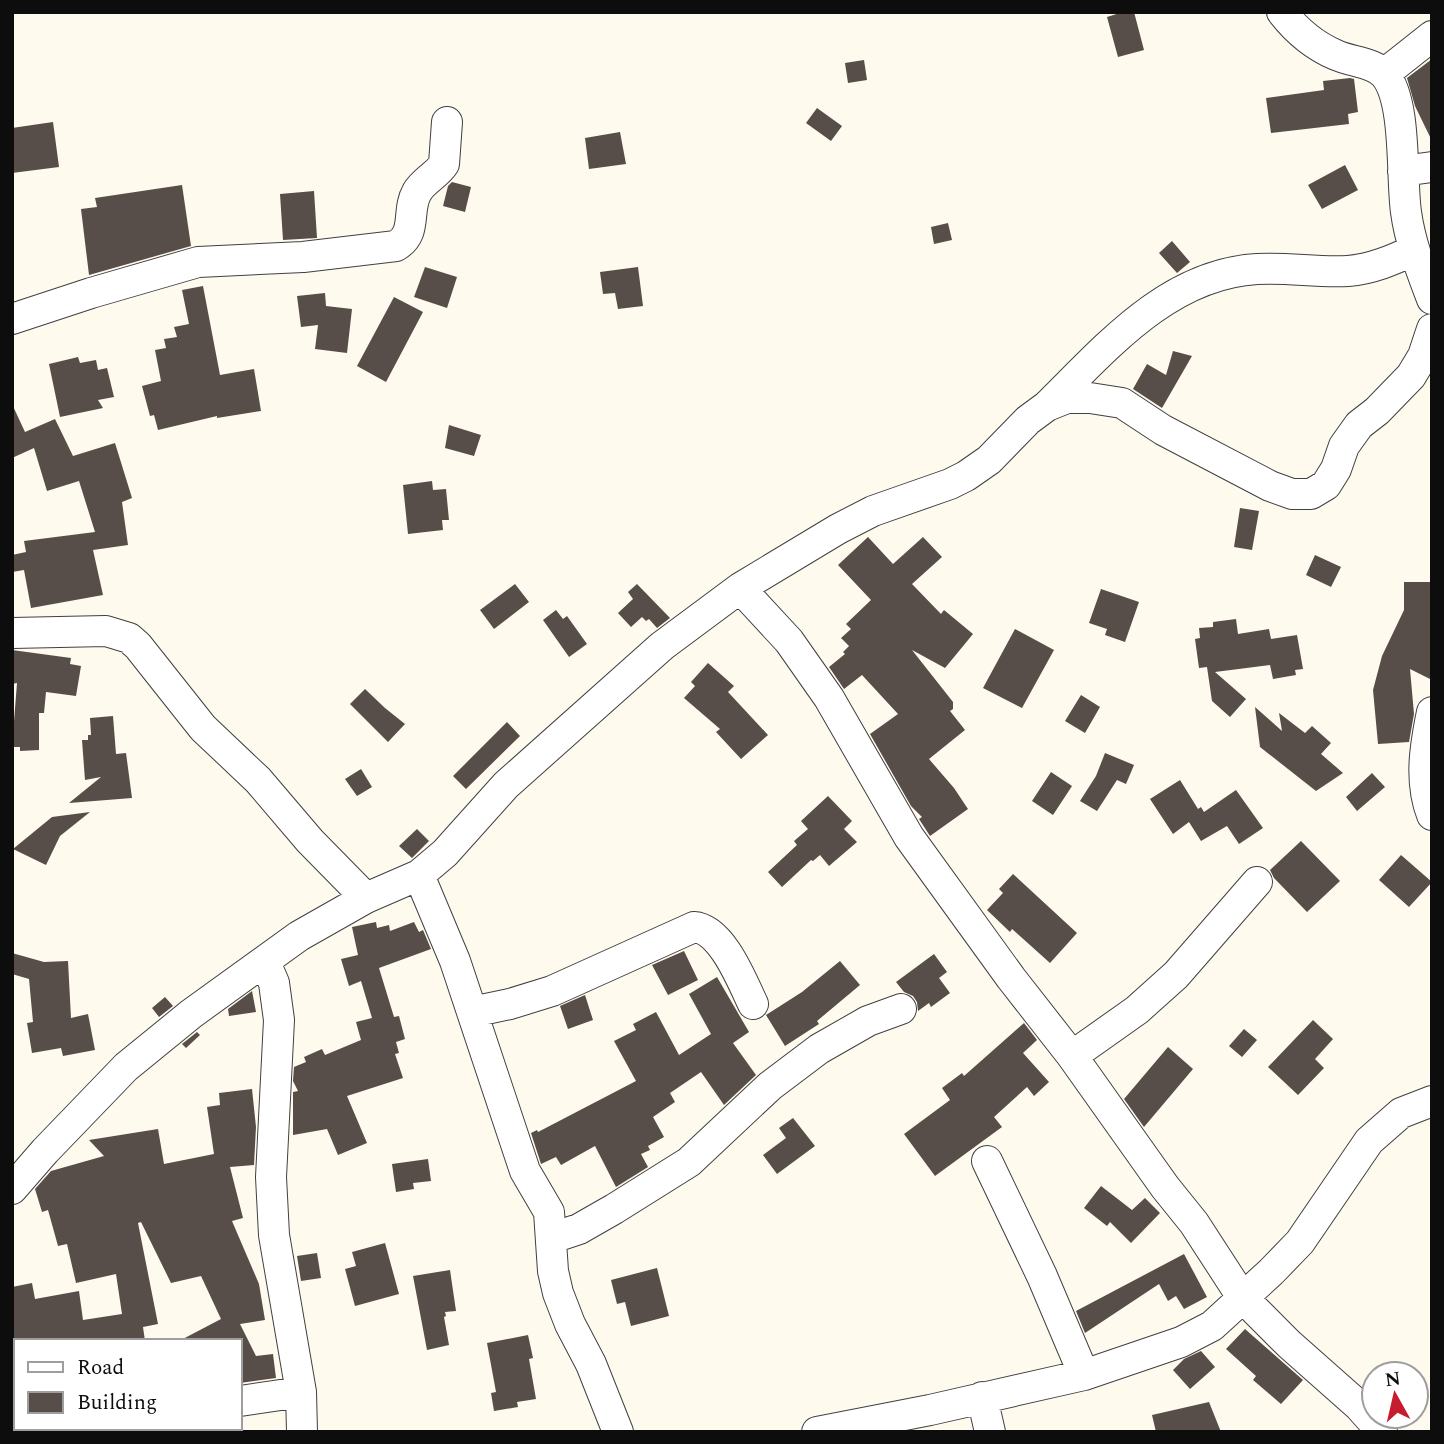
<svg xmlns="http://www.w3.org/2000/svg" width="1444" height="1444" viewBox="0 0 1444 1444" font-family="Spectral,serif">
<rect width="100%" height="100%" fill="#fffaee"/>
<path fill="#574d49" d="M1123,12H1134L1144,50L1118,57L1107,17Z
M1432,59V141L1415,106L1407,78Z
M864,60L867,80L848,83L845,63Z
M1350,78L1354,79L1358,112L1348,114L1349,124L1271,133L1266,98L1324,90L1323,81Z
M817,108L842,126L831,141L806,123Z
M53,122L59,167L12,173V128Z
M620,132L626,164L589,169L585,138Z
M1345,165L1358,190L1322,209L1308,185Z
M452,182L471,187L465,212L443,206L448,186Z
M182,185L191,246L89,275L81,209L97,207L95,198Z
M314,191L317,238L283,240L280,194Z
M948,223L952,240L934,244L931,227Z
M1172,241L1190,262L1177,273L1159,253Z
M425,267L457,277L447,308L414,297Z
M638,267L643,306L618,309L615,293L603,294L600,272Z
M203,286L220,375L254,369L261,411L217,418V416L158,430L154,415L150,416L142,386L161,381L155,350L166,348L164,339L177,337L174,327L189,324L182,290Z
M325,293L326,306L352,309L347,353L315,349L318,325L301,327L297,296Z
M394,297L423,312L386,382L357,366Z
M1173,351L1192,356L1162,408L1133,389L1147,364L1166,375Z
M78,357L80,363L96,360L98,370L107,368L114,397L98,400L103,408L60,417L49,364Z
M12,404L25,432L55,419L73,456L115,443L132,498L122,502L128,545L93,550L103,595L31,608L24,570L12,572V555L26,552L24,541L95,532L79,481L47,491L34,448L12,458Z
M449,425L481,435L474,456L445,448Z
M432,481L433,490L446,489L449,520H442L443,530L408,534L403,485Z
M1240,508L1259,511L1252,550L1234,547Z
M868,537L893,564L923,537L942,557L912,584L941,614L944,610L973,634L945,668L912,650L953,702V709L950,711L965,730L929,759L954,788L968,809L930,836L919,819L922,817L911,806L870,734L898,714L862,675L844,689L829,667L845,654L843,652L849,646L841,638L851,629L846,624L871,600L838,565Z
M1315,555L1341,567L1331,587L1306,575Z
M1404,582H1432V680L1410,669L1414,714L1409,742L1378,744L1373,690L1382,656L1404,610Z
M515,584L529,602L494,629L480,610Z
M637,584L670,618L657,628L649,619L646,621L642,617L631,627L618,613L633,599L628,592Z
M1101,589L1139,602L1125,642L1105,635L1107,629L1089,623Z
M556,610L563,619L567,616L587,644L569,657L543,620Z
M1236,619L1238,634L1269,629L1271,639L1297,635L1303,669L1295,670L1296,675L1273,679L1270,665L1215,672L1246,699L1230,717L1212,701L1207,667L1199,668L1195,639L1200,638L1199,628L1213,627V622Z
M1015,629L1054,650L1022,708L983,688Z
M12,650L71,658L70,664L81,666L76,696L46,692L44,713H39V750L20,751V747H12L17,683L12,684Z
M708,663L734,686L728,692L768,735L741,759L716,732L720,729L684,698L695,686L691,682Z
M365,689L385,708L405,724L388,742L350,704Z
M1081,695L1100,707L1085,733L1065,721Z
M1255,707L1282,731L1279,713L1305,733L1312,726L1331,743L1321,754L1343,773L1316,791L1260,747Z
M113,716L116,754L126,753L132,798L69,803L101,777L85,780L82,740H88V735H91L90,718Z
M507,722L520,736L466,789L453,776Z
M1105,753L1134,765L1126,784L1117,780L1097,811L1080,801L1096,776Z
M361,769L372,787L357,796L345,779Z
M1051,772L1072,786L1053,815L1032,801Z
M1372,773L1385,787L1357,811L1346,797Z
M1180,780L1198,809L1201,807L1204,812L1236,790L1263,828L1239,844L1227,826L1201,841L1189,822L1173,834L1150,799Z
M828,796L852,821L844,829L857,842L829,866L820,855L813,861L811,860L782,887L768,872L797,845L794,841L808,829L801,821Z
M90,812L60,836L46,865L13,849L52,817Z
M417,829L429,841L412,858L399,846Z
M1301,841L1340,881L1307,912L1274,878L1270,870Z
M1401,855L1432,882L1409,907L1379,880Z
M1013,874L1077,933L1050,963L1012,929L1010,932L987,910L1003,893L999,889Z
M376,922L377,928L389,925L390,931L414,922L419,932L423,930L431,949L379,968L394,1017L399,1016L405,1039L396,1042L399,1053L395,1054L403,1078L347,1096L367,1143L338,1155L327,1129L293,1135V1092L298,1091L293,1081L294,1067L306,1062L304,1057L322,1049L325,1055L361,1040L356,1022L372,1018L361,981L349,986L341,959L358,955L352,927Z
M684,951L698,980L668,995L652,965Z
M12,953L44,962L68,961L71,1018L88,1014L95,1050L63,1056L61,1048L32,1053L27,1023L33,1022L29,979L12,974Z
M934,954L947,972L939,978L950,993L931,1007L929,1003L918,1011L917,1002L913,996L904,992L896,982Z
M840,961L860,985L817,1021L819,1024L785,1046L766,1015L802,992Z
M717,977L749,1032L733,1043L756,1075L724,1105L701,1072L670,1093L675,1102L653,1117L664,1137L648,1146L650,1150L641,1154L648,1167L616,1187L595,1146L561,1165L556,1157L541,1164L531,1133L537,1130L538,1132L636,1081L614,1041L636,1030L633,1024L656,1012L679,1055L711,1034L689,994Z
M252,991L256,1012L229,1016L228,1009Z
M585,995L593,1020L568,1029L560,1006Z
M165,997L173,1006L159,1017L152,1008Z
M1313,1020L1333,1039L1315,1059L1324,1068L1298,1095L1268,1067Z
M1024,1023L1037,1040L1023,1053L1049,1082L1034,1096L1027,1087L994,1117L1002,1127L935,1176L904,1134L950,1100L942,1088L962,1073L964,1076Z
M1244,1029L1257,1040L1242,1057L1229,1046Z
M197,1032L200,1035L186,1048L182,1044Z
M1168,1047L1193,1069L1144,1127L1124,1099Z
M252,1089L256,1127L254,1165L230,1167L243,1218L232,1221L259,1284L265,1320L240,1324L256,1356L273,1354L276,1378L240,1383V1341H179L221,1319L201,1276L171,1283L141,1222L138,1223L158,1324L143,1327L145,1341H12V1287L32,1283L35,1299L79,1291L83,1320L122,1314L116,1274L76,1283L67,1244L58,1246L48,1210L42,1212L35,1189L51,1171L104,1156L89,1140L158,1129L164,1164L214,1154L207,1107L220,1105L219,1093Z
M793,1118L815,1146L777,1174L763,1155L786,1138L779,1128Z
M428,1159L431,1181L413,1183L414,1189L396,1192L392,1164Z
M1101,1186L1132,1210L1145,1198L1160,1213L1131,1243L1110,1222L1107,1226L1084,1208Z
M385,1243L399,1294L355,1306L345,1269L356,1266L352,1252Z
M317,1253L321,1278L301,1281L297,1256Z
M1184,1254L1207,1297L1184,1309L1176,1296L1168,1301L1159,1284L1085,1333L1076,1311Z
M657,1268L669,1316L631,1326L625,1302L617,1304L611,1280Z
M450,1270L456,1311L445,1312L446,1316L444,1317L449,1345L427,1350L413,1276Z
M1245,1329L1303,1380L1281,1404L1253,1380L1256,1376L1226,1349Z
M528,1335L533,1358L529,1359L536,1399L517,1402L518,1407L494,1411L491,1393L496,1392L487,1343Z
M1201,1351L1215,1367L1190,1389L1173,1370L1184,1359Z
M1209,1402L1221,1432H1156L1152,1415Z"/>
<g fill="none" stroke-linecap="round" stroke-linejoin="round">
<g stroke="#404040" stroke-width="32">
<path id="minor" d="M1282,12C1296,30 1315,46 1336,55C1351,62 1374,62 1385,75C1407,102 1401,177 1406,212C1410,242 1421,270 1432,299
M1384,74L1432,36
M1403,171L1432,167
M12,319L91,293L198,262L303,257L396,246C418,233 406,211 417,192C423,181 437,175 444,164L447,122
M1047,406C1106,348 1168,274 1257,269C1287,267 1319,273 1348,271C1372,269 1393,260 1414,250
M740,588L789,641L829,698L909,837L1011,978L1072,1056L1165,1187L1194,1223L1242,1297L1289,1344L1359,1406L1382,1432
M12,633L106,631L129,638L138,646L203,728L258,780L310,841L366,898
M1432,712C1425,746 1419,782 1432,815
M419,875L455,961L525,1171L549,1212L553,1271L558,1293L570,1324L591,1364L618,1432
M265,962L274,983L279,1020L271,1177L274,1235L301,1392L302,1432
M472,1012L510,1004L552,991L694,927C722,929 742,981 753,1004
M1072,1056L1137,1010L1176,975L1257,882
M987,1161L1042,1276L1084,1375
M12,1189L45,1151L126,1067L191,1014L299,936L366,898L419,875L445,853L506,785L662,646L740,588L838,529L873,511L950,484L966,476L989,460L1028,420L1047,406L1067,398H1090L1122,403L1163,430L1270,486L1292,494H1311L1326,485L1336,469L1344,446L1359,425L1377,411L1411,376L1423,356L1432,329
M552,1238L579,1229L614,1209L689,1162L770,1086L819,1049L868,1021L901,1009
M982,1397L990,1432
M240,1401L301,1392
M12,1428L16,1427
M817,1432L930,1410L1084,1375L1181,1342L1212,1326L1271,1272L1300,1242L1369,1141L1401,1113L1432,1101"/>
</g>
<use href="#minor" stroke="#fff" stroke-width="30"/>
</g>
<rect width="1444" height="1444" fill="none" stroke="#0d0d0d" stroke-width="28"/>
<rect x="14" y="1339" width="228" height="91" fill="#ffffff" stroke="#9e9e9e" stroke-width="2"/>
<rect x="28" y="1362" width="35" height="10" fill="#ffffff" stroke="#9e9e9e" stroke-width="2"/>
<text x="77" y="1374" font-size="21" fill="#0d0d0d">Road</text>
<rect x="28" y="1392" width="35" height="21" fill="#574d49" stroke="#9e9e9e" stroke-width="2"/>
<text x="77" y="1409" font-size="21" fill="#0d0d0d">Building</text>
<g transform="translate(1395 1395) rotate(352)"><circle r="33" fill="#ffffff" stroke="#9e9e9e" stroke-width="2"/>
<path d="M0-5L12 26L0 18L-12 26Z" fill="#c71c30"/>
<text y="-10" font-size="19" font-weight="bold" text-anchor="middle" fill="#0d0d0d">N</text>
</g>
</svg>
